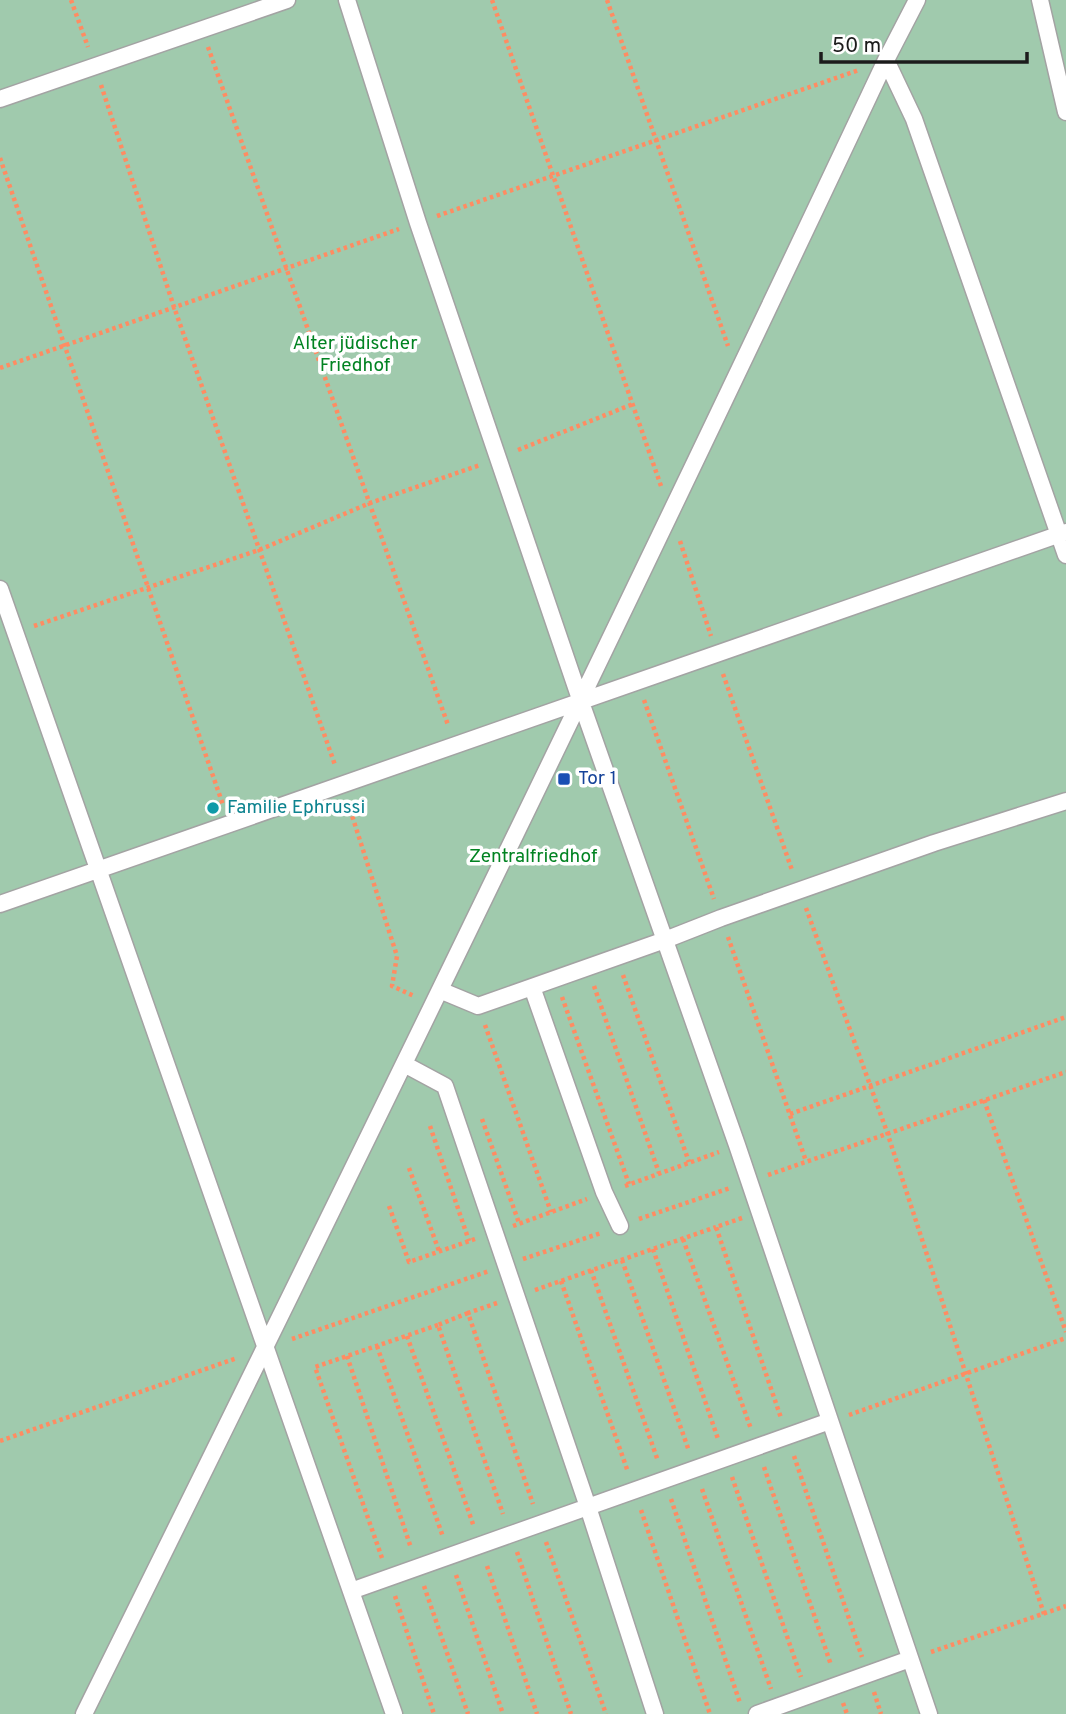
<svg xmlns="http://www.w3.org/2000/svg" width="1066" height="1714" viewBox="0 0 1066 1714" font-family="Overpass,sans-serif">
<rect width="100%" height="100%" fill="#efece1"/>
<path fill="#a0caad" d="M0,0H1066V1714H0Z"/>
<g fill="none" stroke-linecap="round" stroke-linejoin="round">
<g stroke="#a3a3a3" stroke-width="19">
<path id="lane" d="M347,0L418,223L581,702L737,1145L929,1714
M1040,0L1066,112
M886,60L914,119L1066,555
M0,99L287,0
M0,589L394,1714
M0,904L1066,532
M532,987L604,1192L620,1226
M442,991L478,1006L665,940L721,918L934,843L1066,801
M404,1064L445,1086L588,1507L655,1714
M351,1591L830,1421
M84,1714C356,1165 625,614 886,60L917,0
M757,1714L910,1659"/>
</g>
<path stroke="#ff8c62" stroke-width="4.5" stroke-dasharray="3.5 3.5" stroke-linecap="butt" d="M71,0L88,47
M492,0L661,486
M607,0L728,346
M208,47L448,725
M101,85L174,307L335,765
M0,158L223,805
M437,216L859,70
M0,368L399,229
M518,450L633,404
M680,541L711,636
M34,626L259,550L370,503L480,465
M723,674L792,870
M644,700L714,899
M348,803L397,956L392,986L414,996
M806,908L887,1132L1044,1614
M728,937L806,1161
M623,975L689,1162
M594,986L659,1173
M562,997L629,1184
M485,1025L551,1212
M984,1100L1066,1332
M790,1114L1066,1017
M482,1119L519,1223
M430,1126L469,1241
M409,1168L439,1251
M768,1175L1066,1072
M625,1186L719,1152
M389,1206L409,1262L475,1239
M742,1218L716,1227L781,1418
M639,1219L730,1188
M513,1226L587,1199
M683,1239L751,1429
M653,1249L718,1439
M523,1259L601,1233
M622,1260L689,1451
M591,1270L658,1461
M561,1281L628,1472
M535,1290L716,1227
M497,1303L468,1313L533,1504
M468,1313L438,1325L503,1514
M407,1336L474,1527
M292,1339L489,1271
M377,1346L443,1537
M347,1356L411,1548
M849,1415L1066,1338
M0,1441L237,1358
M794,1456L862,1657
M764,1467L831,1665
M732,1477L801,1677
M702,1489L771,1689
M671,1499L740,1703
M641,1510L710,1714
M546,1542L606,1714
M517,1552L571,1714
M382,1558L315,1367L438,1325
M487,1566L537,1714
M456,1575L503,1714
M424,1586L468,1714
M395,1596L434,1714
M931,1652L1066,1606
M874,1692L881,1714
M843,1703L847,1714"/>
<use href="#lane" stroke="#fff" stroke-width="16"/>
</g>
<rect fill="#1a4fb4" stroke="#fff" stroke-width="2.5" x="557" y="772" width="14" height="14" rx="3.5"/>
<circle fill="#0f9aa8" stroke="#fff" stroke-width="2.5" cx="213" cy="808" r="7"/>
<g text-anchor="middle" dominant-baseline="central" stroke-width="7" stroke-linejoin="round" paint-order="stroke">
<g font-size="19" fill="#028322" stroke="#fff">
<text x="355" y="344">Alter jüdischer<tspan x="355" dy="22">Friedhof</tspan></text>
<text x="533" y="857">Zentralfriedhof</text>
</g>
<g font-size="19" fill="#164399" stroke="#fff" text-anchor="start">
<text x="578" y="779">Tor 1</text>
</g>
<g font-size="19" fill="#0d838f" stroke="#fff" text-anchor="start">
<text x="227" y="808">Familie Ephrussi</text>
</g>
</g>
<path d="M821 52v10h206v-10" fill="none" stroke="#1c1c1c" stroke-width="3.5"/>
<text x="832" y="52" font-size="21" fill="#1c1c1c" stroke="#ffffff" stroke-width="5" paint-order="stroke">50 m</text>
</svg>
